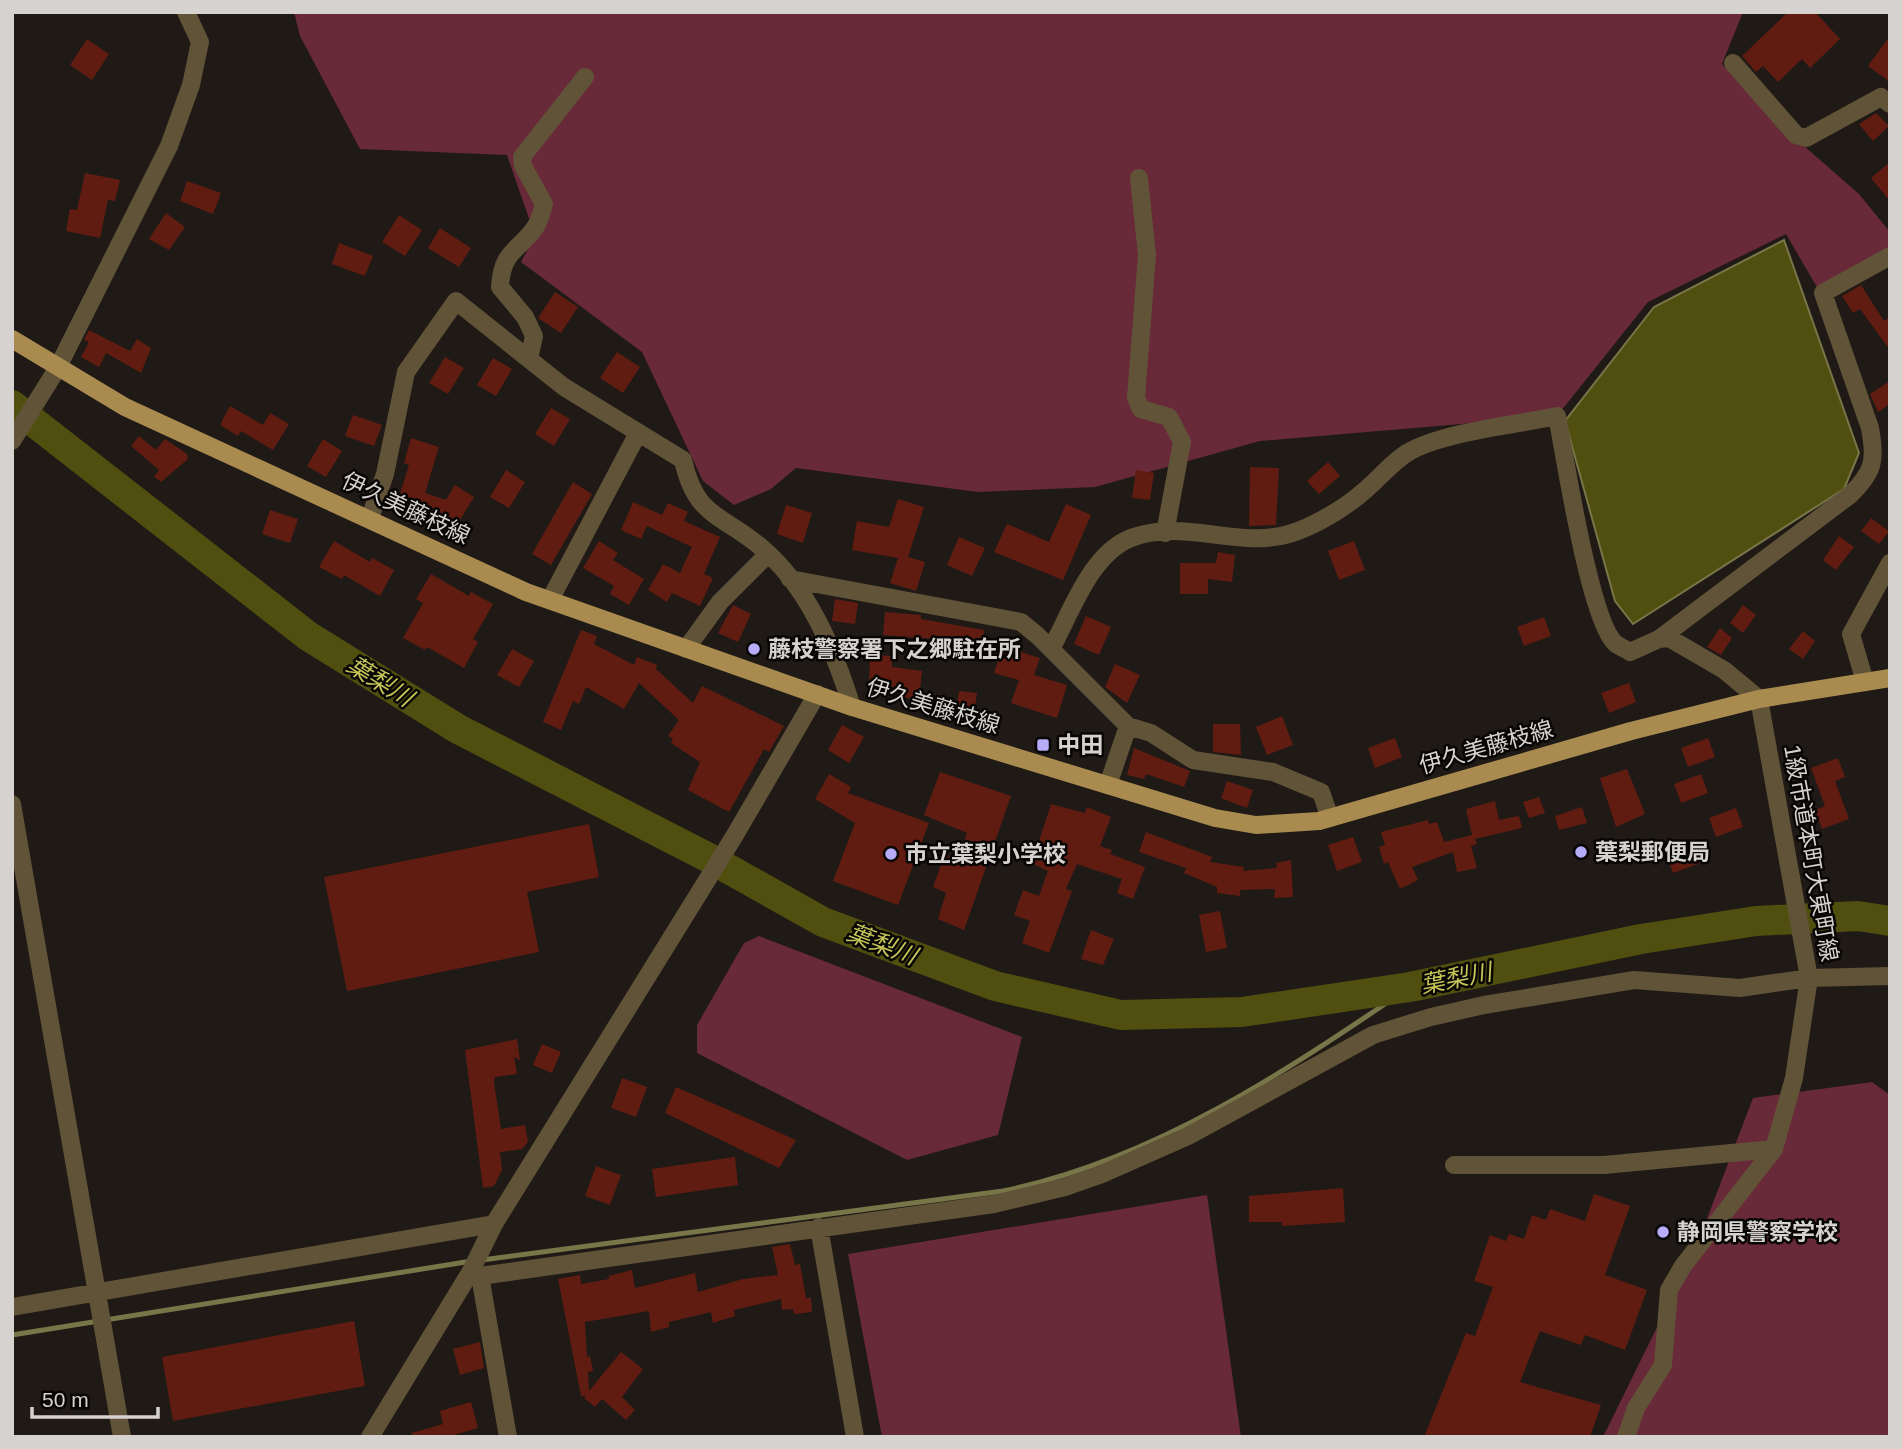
<svg xmlns="http://www.w3.org/2000/svg" width="1902" height="1449" viewBox="0 0 1902 1449" font-family="Arial,'Noto Sans JP',sans-serif">
<rect width="100%" height="100%" fill="#1f1a16"/>
<path fill="#682939" d="M294,12H1743L1722,64L1796,139L1859,194L1890,232V254L1818,289L1786,234L1648,302L1557,416L1260,441L1095,487L978,492L796,468L771,489L734,505L703,481L642,352L521,262L535,236L507,155L360,149L300,36Z
M759,936L1022,1037L998,1135L907,1160L697,1053V1025L744,943Z
M1872,1082L1890,1095V1437H1603L1695,1250L1753,1098Z
M1207,1195L1241,1437H882L848,1254Z"/>
<path fill="#504f0f" stroke="#787649" stroke-width="2" d="M1784,240L1859,453L1844,489L1633,624L1615,601L1565,421L1654,307Z"/>
<g fill="none" stroke-linecap="round" stroke-linejoin="round">
<path stroke="#787649" stroke-width="5" d="M482,1260L1003,1191C1154,1160 1285,1072 1410,987
M12,1335L472,1261"/>
<path stroke="#504f0f" stroke-width="30" d="M12,405L308,636L458,729L709,858L823,922L995,986L1121,1015L1242,1012L1410,987L1641,939L1756,921L1858,916L1890,921"/>
</g>
<path fill="#611c11" d="M1788,12H1815L1840,39L1810,68L1802,59L1778,82L1763,66L1756,72L1742,56Z
M1890,36V82L1868,66Z
M87,39L109,54L92,80L70,65Z
M1876,113L1889,126L1873,141L1859,124Z
M1890,162V201L1871,178Z
M85,173L120,180L115,201L108,200L100,238L66,231L70,209L77,210Z
M187,181L221,193L213,214L180,201Z
M166,213L185,227L169,250L149,239Z
M399,215L422,230L405,256L382,242Z
M440,228L471,248L459,267L428,248Z
M339,243L373,256L365,276L332,264Z
M1861,285L1884,321L1890,317V350L1860,309L1853,313L1842,296Z
M555,292L578,307L561,333L538,318Z
M89,330L130,351L137,339L151,348L141,373L106,353L99,367L81,357L89,342L84,340Z
M617,352L640,367L623,393L600,378Z
M445,357L464,368L448,394L429,383Z
M493,358L512,369L496,396L477,385Z
M1890,381V404L1878,412L1870,394Z
M230,406L263,425L270,413L289,424L273,450L241,431L238,436L220,425Z
M551,408L570,419L554,446L535,434Z
M353,415L382,425L374,446L345,436Z
M139,436L156,450L165,439L187,454L188,459L161,482L154,477L159,470L131,446Z
M411,438L439,447L425,493L446,500L455,485L474,497L458,523L428,505L423,519L395,510L409,465L404,463Z
M323,439L342,451L326,477L307,466Z
M1328,462L1340,476L1319,494L1307,481Z
M1250,467L1279,468L1276,525L1249,526Z
M506,470L525,482L509,508L490,497Z
M1136,470L1154,473L1150,500L1132,498Z
M573,482L592,494L551,565L532,554Z
M898,499L924,507L908,557L925,562L916,591L890,583L898,558L852,550L857,521L889,527Z
M633,502L662,515L668,503L688,512L684,521L720,537L704,574L713,578L700,606L672,593L667,602L648,590L663,564L680,573L692,547L647,526L641,539L621,530Z
M1066,504L1091,515L1063,580L994,552L1007,524L1049,542Z
M786,505L812,513L803,543L777,534Z
M270,510L298,519L290,543L262,534Z
M1871,518L1889,531L1879,544L1861,531Z
M1839,536L1854,547L1836,570L1823,560Z
M959,537L985,548L972,576L947,565Z
M334,541L370,562L372,558L394,570L380,596L344,575L342,579L319,567Z
M599,541L618,553L613,560L644,579L629,605L610,594L614,586L583,568Z
M1354,541L1365,570L1339,580L1328,551Z
M1218,552L1235,555L1232,582L1208,579V594H1180V563H1216Z
M431,574L469,596L471,592L493,604L473,639L478,642L464,668L427,647L425,650L403,638L423,603L416,599Z
M835,599L858,603L855,624L832,621Z
M733,605L751,614L738,642L718,633Z
M1743,605L1756,615L1743,633L1730,623Z
M885,612L921,615V619L984,630L983,640L1040,658L1034,675L1067,685L1057,718L1011,703L1019,680L994,673L1000,655L964,651V647L935,643V639L883,635Z
M1086,616L1111,627L1099,655L1074,644Z
M1544,617L1551,636L1524,646L1517,627Z
M1720,628L1732,638L1721,655L1707,647Z
M581,630L597,636L594,644L634,665L637,657L657,665L656,669L693,703L702,686L784,726L769,752L764,749L729,812L688,790L700,762L671,743L673,739L668,736L679,720L639,683L624,709L586,687L579,704L573,701L561,730L543,722Z
M1803,631L1815,641L1803,659L1789,649Z
M512,649L534,661L519,687L497,675Z
M870,655L892,656V667L922,671L919,699L901,697L902,687L869,686Z
M1115,664L1140,675L1127,703L1105,687Z
M1629,683L1636,702L1609,713L1601,693Z
M959,691L977,693L973,721L955,718Z
M1282,716L1293,745L1267,755L1256,727Z
M1213,724H1240L1241,755L1213,752Z
M842,725L864,737L849,763L828,750Z
M1395,738L1402,757L1375,768L1368,748Z
M1708,738L1715,757L1688,767L1681,748Z
M1134,748L1190,771L1184,787L1146,774L1144,779L1127,775Z
M1838,758L1845,777L1835,781L1849,819L1822,829L1815,810L1825,806L1811,768Z
M1627,769L1645,814L1616,827L1600,778Z
M940,772L1011,796L964,930L938,919L946,893L933,887L945,854L959,859L967,833L924,815Z
M829,774L851,787L848,793L929,823L898,905L833,881L855,823L815,799Z
M1701,774L1708,793L1681,803L1674,784Z
M1227,781L1253,790L1247,808L1221,798Z
M1539,797L1545,813L1529,818L1523,802Z
M1495,801L1499,820L1519,816L1522,828L1475,839L1477,844L1471,846L1477,868L1457,872L1453,852L1412,867L1418,880L1400,889L1388,862L1384,864L1379,847L1385,845L1381,832L1428,820L1429,824L1437,822L1444,842L1472,835L1466,809Z
M1051,804L1085,813L1087,807L1111,817L1100,846L1112,850L1110,854L1145,867L1133,899L1117,893L1122,879L1077,864L1066,889L1072,891L1049,953L1022,943L1030,921L1014,915L1023,890L1039,896L1048,871L1032,863Z
M1582,807L1587,823L1559,830L1555,816Z
M1736,808L1743,827L1716,837L1709,818Z
M589,824L599,877L527,892L539,952L347,991L324,877Z
M1146,832L1212,857L1210,862L1244,867L1243,871L1277,868L1276,863L1291,860L1293,897L1274,898L1275,889L1240,890V896L1217,893V887L1184,873L1186,868L1139,852Z
M1353,837L1362,862L1337,871L1328,845Z
M1693,844L1700,863L1673,873L1666,854Z
M1220,911L1227,948L1206,952L1199,915Z
M1091,930L1114,939L1103,965L1081,959Z
M517,1039L520,1060L514,1057L517,1074L495,1077L494,1082L501,1129L525,1125L528,1142L522,1149L500,1152L502,1170L494,1186L483,1188L465,1050Z
M542,1044L561,1052L552,1073L533,1065Z
M622,1078L647,1087L636,1117L611,1108Z
M676,1087L796,1140L779,1168L665,1113Z
M735,1157L738,1185L656,1197L652,1169Z
M596,1166L621,1175L610,1205L585,1196Z
M1343,1188L1345,1222L1282,1226V1222H1249V1196Z
M1594,1194L1630,1206L1605,1275L1647,1290L1625,1350L1585,1335L1581,1345L1540,1331L1520,1382L1601,1405L1590,1437H1424L1466,1333L1475,1336L1493,1287L1474,1281L1490,1235L1506,1241L1509,1234L1524,1239L1532,1215L1546,1220L1550,1209L1585,1221Z
M790,1244L795,1265L800,1264L806,1298H811L812,1312L794,1314L793,1309L782,1310L781,1299L734,1310L735,1316L713,1323L711,1312L669,1322V1327L651,1332L649,1311L585,1322L587,1357L590,1356L593,1371L588,1372L589,1391L621,1352L643,1369L622,1397L635,1410L626,1420L602,1399L595,1407L584,1398L586,1396H581L558,1279L580,1275L581,1284L609,1279V1276L632,1270L635,1288L695,1273L698,1292L743,1279L778,1275L772,1247Z
M354,1321L365,1386L173,1421L162,1357Z
M480,1342L484,1368L460,1375L453,1349Z
M471,1402L478,1428L447,1437H412V1433L443,1424L440,1411Z"/>
<g fill="none" stroke-linecap="round" stroke-linejoin="round">
<path stroke="#615337" stroke-width="18" d="M1733,63L1796,135L1806,138L1881,97L1890,104
M1139,178L1147,255L1136,398L1141,409L1169,417L1182,442L1165,533
M529,359L534,336L525,317L500,287C502,249 519,252 536,226C540,220 542,211 544,204L523,166L522,157L585,77
M12,441L57,369L169,146L191,85L200,42L186,12
M370,518L385,474L406,372L456,301L564,387L683,460C696,519 723,514 762,548C809,588 834,650 852,707
M790,579L1021,622L1038,636L1128,726L1108,785
M550,600L637,435
M1659,639L1850,495C1874,472 1876,460 1870,428L1823,293L1890,256
M686,649L720,602L768,554
M1051,649C1071,613 1090,554 1131,538C1184,518 1237,549 1289,534C1313,527 1345,508 1363,492C1378,480 1391,463 1407,453C1442,432 1516,425 1557,416C1565,456 1590,623 1616,644C1620,647 1626,649 1630,652L1659,639L1669,638L1724,670L1759,699L1809,978L1794,1078L1774,1149L1683,1266L1669,1290L1663,1365L1636,1408L1626,1437
M1865,682L1851,634L1890,563
M1128,726L1151,733L1193,760L1273,772L1321,792L1330,818
M12,804L122,1437
M1454,1165H1604L1774,1149
M819,1227L855,1437
M471,1271L480,1276L994,1204L1065,1187L1102,1174L1188,1136L1373,1035L1431,1017L1484,1005L1634,980L1740,988L1809,978L1890,976
M480,1276L508,1437
M12,1307L494,1224
M370,1437L471,1271L494,1224L735,835L817,694"/>
<path stroke="#a98b4f" stroke-width="18" d="M12,339L125,407L526,592L852,707L1215,818L1256,825L1319,821L1631,731L1759,699L1890,678"/>
</g>
<g fill="#b6acf8" stroke="#070605" stroke-width="2.5">
<circle cx="754" cy="649" r="7"/>
<rect x="1036" y="738" width="14" height="14" rx="3.5"/>
<circle cx="1581" cy="852" r="7"/>
<circle cx="891" cy="854" r="7"/>
<circle cx="1663" cy="1232" r="7"/>
</g>
<g text-anchor="middle" dominant-baseline="central" stroke-width="5" stroke-linejoin="round" paint-order="stroke">
<g font-size="23" fill="#d5d2cf" stroke="#070605">
<text transform="translate(406 508) rotate(25)">伊久美藤枝線</text>
<text transform="translate(933 706) rotate(17)">伊久美藤枝線</text>
<text transform="translate(1486 747) rotate(-16)">伊久美藤枝線</text>
<text transform="translate(1811 853) rotate(80)">1級市道本町大東町線</text>
</g>
<g font-size="23" font-weight="bold" fill="#d5d2cf" stroke="#070605" text-anchor="start">
<text x="768" y="649">藤枝警察署下之郷駐在所</text>
<text x="1057" y="745">中田</text>
<text x="1595" y="852">葉梨郵便局</text>
<text x="905" y="854">市立葉梨小学校</text>
<text x="1677" y="1232">静岡県警察学校</text>
</g>
<g font-size="24" font-style="italic" fill="#c6c557" stroke="#070605">
<text transform="translate(380 681) rotate(32)">葉梨川</text>
<text transform="translate(882 944) rotate(21)">葉梨川</text>
<text transform="translate(1456 978) rotate(-11)">葉梨川</text>
</g>
</g>
<rect width="1902" height="1449" fill="none" stroke="#d5d2cf" stroke-width="28"/>
<path d="M32 1407v10h126v-10" fill="none" stroke="#d5d2cf" stroke-width="3.5"/>
<text x="42" y="1407" font-size="21" fill="#d5d2cf" stroke="#070605" stroke-width="5" paint-order="stroke">50 m</text>
</svg>
